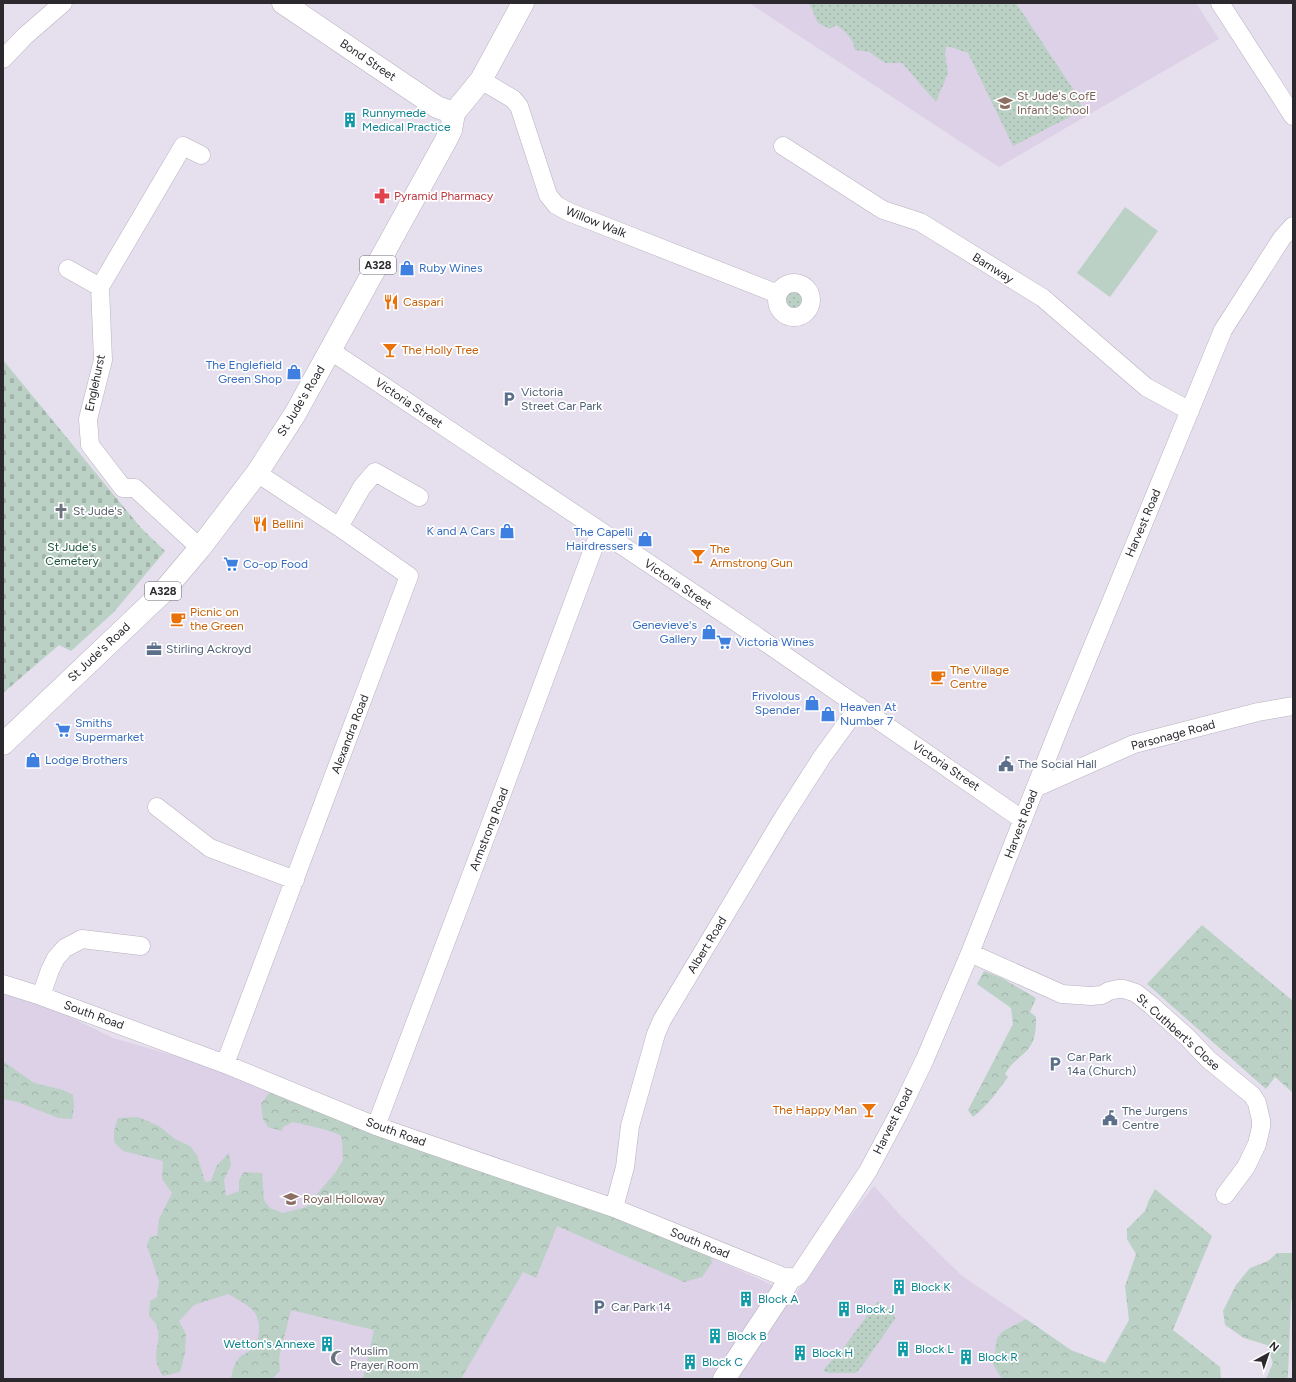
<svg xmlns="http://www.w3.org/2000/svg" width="1296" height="1382" viewBox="0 0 1296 1382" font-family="Figtree,sans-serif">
<defs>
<pattern id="grass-dots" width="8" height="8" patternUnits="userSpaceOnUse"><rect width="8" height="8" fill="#bbd1c5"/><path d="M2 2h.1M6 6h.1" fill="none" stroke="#a1b3aa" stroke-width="1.8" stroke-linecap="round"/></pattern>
<pattern id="forest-crowns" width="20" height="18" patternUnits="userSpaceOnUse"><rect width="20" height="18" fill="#bbd1c5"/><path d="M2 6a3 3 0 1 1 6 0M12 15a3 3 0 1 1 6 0" fill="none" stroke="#a1b3aa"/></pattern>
<pattern id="cemetery-stones" width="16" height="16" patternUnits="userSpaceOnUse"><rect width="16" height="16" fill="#bbd1c5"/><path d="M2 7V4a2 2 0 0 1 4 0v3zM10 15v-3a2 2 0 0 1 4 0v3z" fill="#a1b3aa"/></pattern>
</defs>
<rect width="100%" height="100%" fill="#e6dfee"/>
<path fill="#dcd1e7" d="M753,3H1196L1219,39L999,167L752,5Z
M3,993L42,1003L113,1038L214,1067L709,1248L718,1261L795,1295L833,1239L874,1186L900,1215L962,1276L1026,1319L1011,1379H3Z"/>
<path fill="url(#grass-dots)" d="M809,3H1016L1075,92L1083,110L1013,146L968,53L951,47H946L945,54L948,73L936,102L902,63H885L869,52L855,50C853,38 846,32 836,25L830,29L818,23Z
M784 300a10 10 0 1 1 20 0a10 10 0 1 1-20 0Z
M877,1302C885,1304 895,1311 895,1319L862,1366L856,1373H829L823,1371L829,1363L839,1354Z"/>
<path fill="url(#forest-crowns)" d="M1202,925L1293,1001V1093L1275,1077L1266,1089L1147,984Z
M984,971L1002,978L1036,998L1030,1012L1036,1017C1036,1027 1036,1039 1029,1048C1021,1058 1013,1060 1005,1074L1008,1077C998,1091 987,1106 973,1117L968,1110L1013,1024L1011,1008L977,984Z
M3,1061L34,1083L63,1090L73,1095L74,1106L72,1119L58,1118L18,1102L3,1099Z
M271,1090L709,1248L712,1263L702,1277L684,1282L557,1226L536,1278L523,1272L461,1379H363L374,1330L291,1310L279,1358L280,1371L272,1379H231C232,1373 234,1364 238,1359C242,1354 251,1352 255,1346C260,1336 261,1323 255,1313C251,1306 235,1298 228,1294L194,1305L179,1321L186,1334L185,1353L180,1372L163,1376C148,1353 163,1346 157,1326C156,1323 152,1319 149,1316L150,1301L157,1297L159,1281L147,1246L150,1237L157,1236L159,1219L172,1193L162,1179L163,1161L123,1151L114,1142V1131L118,1118L138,1117L159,1126L175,1139L190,1146L197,1155L205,1182L211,1181L217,1165L229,1153L231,1165L224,1180L226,1196L239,1191V1180L244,1172L262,1173L264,1200L270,1208L283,1213L306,1207L335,1173L343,1160L342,1140L340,1135L323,1129L293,1122L283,1127L282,1131L268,1127L263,1119L261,1104Z
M1155,1189L1212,1236L1173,1330L1220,1367L1221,1379H1002L993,1364L997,1338L1003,1331L1026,1319L1071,1350L1105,1363L1129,1320L1125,1286L1136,1254L1127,1239V1229L1145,1211L1149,1200Z
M1277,1253H1293V1295L1291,1302L1288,1376L1287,1379H1266L1273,1363L1267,1345L1244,1338L1225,1325L1223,1311L1236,1285L1250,1268L1268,1261Z"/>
<path fill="url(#cemetery-stones)" d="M3,360L141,528L165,551L114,612L71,651L59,645L3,693Z"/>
<path fill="#bbd1c5" d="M1125,207L1158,231L1110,297L1077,273Z"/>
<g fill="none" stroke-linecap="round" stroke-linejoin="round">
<g stroke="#b8b1bf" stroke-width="19">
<path id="street" d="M1220,3L1293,116
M3,59L25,36L63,3
M481,80L513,99L519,106L548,195L556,205L569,212L778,294
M783,146L883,210L920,222L1043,298L1146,387L1190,411
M68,269L100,287
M777 300a17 17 0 1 1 34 0a17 17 0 1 1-34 0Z
M331,351L726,615L1023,820
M339,527L362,487L375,472L419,497
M200,548L135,488H123L90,445L88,419L103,360L100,287L183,146L201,155
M1035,788L1134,744L1258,712L1293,706
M157,807L210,848L295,880
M970,953L1062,994L1091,996L1102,995L1109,991L1118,989H1124L1136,993L1151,1005L1187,1037L1209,1060L1252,1095L1257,1103L1261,1120V1127L1257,1144L1246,1167L1225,1195
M3,984L41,996L225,1064L376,1126L614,1208L789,1279L795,1278L799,1275L868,1171L899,1113L925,1059L970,953L1059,728L1223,330L1282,238L1293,226
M41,996L50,970L56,958L65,948L82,939L141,946
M225,1064L409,576L339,527L257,473
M376,1126L495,812L595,544L601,532
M614,1208L625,1167L630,1126L656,1034L662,1020L783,818L822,757L859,706"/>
</g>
<g stroke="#b8b1bf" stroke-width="23">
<path id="secondary" d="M283,3L437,107L454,113
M724,1379L782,1292L789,1279"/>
</g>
<g stroke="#b8b1bf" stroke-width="23">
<path id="primary" d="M3,744L162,593L200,548L257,473L295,414L445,142L451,130L454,113L481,80L523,3"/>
</g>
<use href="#street" stroke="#fff" stroke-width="18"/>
<use href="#secondary" stroke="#fff" stroke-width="22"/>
<use href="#primary" stroke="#fff" stroke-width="22"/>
</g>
<defs>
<g id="school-bare" transform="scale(1.2)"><path d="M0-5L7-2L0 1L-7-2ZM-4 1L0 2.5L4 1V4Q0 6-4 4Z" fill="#8d6e63" stroke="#fff" stroke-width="2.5" paint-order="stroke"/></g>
<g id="building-bare" transform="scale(1.2)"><path d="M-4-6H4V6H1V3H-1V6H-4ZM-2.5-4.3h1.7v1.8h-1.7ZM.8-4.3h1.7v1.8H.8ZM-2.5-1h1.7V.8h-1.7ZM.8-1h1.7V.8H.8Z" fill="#0f9aa8" stroke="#fff" stroke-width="2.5" paint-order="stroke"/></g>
<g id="pharmacy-bare" transform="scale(1.2)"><path d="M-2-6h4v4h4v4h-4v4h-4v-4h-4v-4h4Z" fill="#e0444e" stroke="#fff" stroke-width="2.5" paint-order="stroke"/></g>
<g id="shop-bare" transform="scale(1.2)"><path d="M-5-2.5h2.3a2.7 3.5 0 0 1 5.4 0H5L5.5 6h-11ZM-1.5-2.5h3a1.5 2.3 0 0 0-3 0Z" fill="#3f7fe0" stroke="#fff" stroke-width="2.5" paint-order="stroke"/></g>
<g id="restaurant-bare" transform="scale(1.2)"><path d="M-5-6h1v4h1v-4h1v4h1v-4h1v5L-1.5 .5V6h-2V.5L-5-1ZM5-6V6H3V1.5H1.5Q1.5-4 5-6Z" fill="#e8710a" stroke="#fff" stroke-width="2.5" paint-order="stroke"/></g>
<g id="bar-bare" transform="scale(1.2)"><path d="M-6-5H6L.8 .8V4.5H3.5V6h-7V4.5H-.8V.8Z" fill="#e8710a" stroke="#fff" stroke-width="2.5" paint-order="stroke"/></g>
<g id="parking-bare" transform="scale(1.2)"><path d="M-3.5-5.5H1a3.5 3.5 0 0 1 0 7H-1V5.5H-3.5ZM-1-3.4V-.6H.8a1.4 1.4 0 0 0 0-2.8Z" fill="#5c6f8a" stroke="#fff" stroke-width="2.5" paint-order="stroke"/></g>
<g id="church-bare" transform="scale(1.2)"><path d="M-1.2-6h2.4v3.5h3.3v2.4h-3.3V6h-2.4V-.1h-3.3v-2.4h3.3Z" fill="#6b7280" stroke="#fff" stroke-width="2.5" paint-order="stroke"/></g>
<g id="supermarket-bare" transform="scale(1.2)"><path d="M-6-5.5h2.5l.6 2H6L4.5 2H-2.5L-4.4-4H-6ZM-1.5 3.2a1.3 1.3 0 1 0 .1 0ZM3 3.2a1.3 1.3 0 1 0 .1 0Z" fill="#3f7fe0" stroke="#fff" stroke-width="2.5" paint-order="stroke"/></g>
<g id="cafe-bare" transform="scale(1.2)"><path d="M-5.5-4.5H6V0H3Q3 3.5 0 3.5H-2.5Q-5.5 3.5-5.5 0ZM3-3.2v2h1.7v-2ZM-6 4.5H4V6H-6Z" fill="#e8710a" stroke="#fff" stroke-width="2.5" paint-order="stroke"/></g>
<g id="office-bare" transform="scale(1.2)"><path d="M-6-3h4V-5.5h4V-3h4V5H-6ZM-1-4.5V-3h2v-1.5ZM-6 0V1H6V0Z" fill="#5c6f8a" stroke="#fff" stroke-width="2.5" paint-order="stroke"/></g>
<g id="civic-bare" transform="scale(1.2)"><path d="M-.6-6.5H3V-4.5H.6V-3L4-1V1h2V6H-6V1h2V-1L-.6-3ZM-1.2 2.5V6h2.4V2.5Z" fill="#5c6f8a" stroke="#fff" stroke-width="2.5" paint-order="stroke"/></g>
<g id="university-bare" transform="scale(1.2)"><path d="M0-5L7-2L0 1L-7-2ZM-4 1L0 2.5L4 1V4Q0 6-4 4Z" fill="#8d6e63" stroke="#fff" stroke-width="2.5" paint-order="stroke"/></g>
<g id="mosque-bare" transform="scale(1.2)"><path d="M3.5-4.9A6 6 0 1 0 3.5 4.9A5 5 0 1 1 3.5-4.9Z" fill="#6b7280" stroke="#fff" stroke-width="2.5" paint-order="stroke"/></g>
</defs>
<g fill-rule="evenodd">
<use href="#school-bare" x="1005" y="103"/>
<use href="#building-bare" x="350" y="120"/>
<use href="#pharmacy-bare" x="382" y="196"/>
<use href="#shop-bare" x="407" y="268"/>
<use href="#restaurant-bare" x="391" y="302"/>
<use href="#bar-bare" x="390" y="350"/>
<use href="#shop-bare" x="294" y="372"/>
<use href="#parking-bare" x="509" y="399"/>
<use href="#church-bare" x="61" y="511"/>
<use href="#restaurant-bare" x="260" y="524"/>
<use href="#shop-bare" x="507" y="531"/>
<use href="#shop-bare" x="645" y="539"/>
<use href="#bar-bare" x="698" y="556"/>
<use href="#supermarket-bare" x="231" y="564"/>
<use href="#cafe-bare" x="178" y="619"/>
<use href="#shop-bare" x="709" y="632"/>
<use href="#supermarket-bare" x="724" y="642"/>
<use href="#office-bare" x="154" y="649"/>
<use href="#cafe-bare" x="938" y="677"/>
<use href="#shop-bare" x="812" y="703"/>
<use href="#shop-bare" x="828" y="714"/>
<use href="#supermarket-bare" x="63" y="730"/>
<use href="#shop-bare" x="33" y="760"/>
<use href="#civic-bare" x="1006" y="764"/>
<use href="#parking-bare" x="1055" y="1064"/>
<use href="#bar-bare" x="869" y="1110"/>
<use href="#civic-bare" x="1110" y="1118"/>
<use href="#university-bare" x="291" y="1199"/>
<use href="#building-bare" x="899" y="1287"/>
<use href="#building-bare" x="746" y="1299"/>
<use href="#parking-bare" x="599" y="1307"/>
<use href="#building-bare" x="844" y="1309"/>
<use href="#building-bare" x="715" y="1336"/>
<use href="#building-bare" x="327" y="1344"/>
<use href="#building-bare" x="903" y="1349"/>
<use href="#building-bare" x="800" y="1353"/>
<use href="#building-bare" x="966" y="1357"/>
<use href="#mosque-bare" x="338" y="1358"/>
<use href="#building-bare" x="690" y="1362"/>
</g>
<g text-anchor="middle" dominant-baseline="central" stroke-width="3.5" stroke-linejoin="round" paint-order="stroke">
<g fill="#fff" stroke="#6b686d" stroke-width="1">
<rect x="360" y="256" width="36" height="18" rx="3"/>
<rect x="145" y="582" width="36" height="18" rx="3"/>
</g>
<g font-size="11" font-weight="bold" fill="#2b282e">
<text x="378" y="265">A328</text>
<text x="163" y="591">A328</text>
</g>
<g font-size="12" fill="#2b282e" stroke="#fff">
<text transform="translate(368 60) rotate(34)">Bond Street</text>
<text transform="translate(596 222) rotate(22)">Willow Walk</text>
<text transform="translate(993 268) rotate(32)">Barnway</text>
<text transform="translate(95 383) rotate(-78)">Englehurst</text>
<text transform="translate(301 401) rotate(-59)">St Jude's Road</text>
<text transform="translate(409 403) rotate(34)">Victoria Street</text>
<text transform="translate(1143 523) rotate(-67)">Harvest Road</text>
<text transform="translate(678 584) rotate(34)">Victoria Street</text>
<text transform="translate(99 652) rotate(-43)">St Jude's Road</text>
<text transform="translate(350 734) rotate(-69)">Alexandra Road</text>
<text transform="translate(1173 735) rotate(-15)">Parsonage Road</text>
<text transform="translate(946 766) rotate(34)">Victoria Street</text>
<text transform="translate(1021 824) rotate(-69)">Harvest Road</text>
<text transform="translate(489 829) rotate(-69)">Armstrong Road</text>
<text transform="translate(707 945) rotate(-59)">Albert Road</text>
<text transform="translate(94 1015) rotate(20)">South Road</text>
<text transform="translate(1178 1032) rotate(42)">St. Cuthbert's Close</text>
<text transform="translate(893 1121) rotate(-63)">Harvest Road</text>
<text transform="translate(396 1132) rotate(20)">South Road</text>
<text transform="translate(700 1243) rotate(22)">South Road</text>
</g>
<g font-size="12" fill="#785e54" stroke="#fff" text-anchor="start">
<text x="1017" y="96">St Jude's CofE<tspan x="1017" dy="14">Infant School</tspan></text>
<text x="303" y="1199">Royal Holloway</text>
</g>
<g font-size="12" fill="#0d838f" stroke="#fff" text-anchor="start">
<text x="362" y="113">Runnymede<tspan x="362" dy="14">Medical Practice</tspan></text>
<text x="911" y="1287">Block K</text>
<text x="758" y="1299">Block A</text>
<text x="856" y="1309">Block J</text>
<text x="727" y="1336">Block B</text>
<text x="315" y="1344" text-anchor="end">Wetton's Annexe</text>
<text x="915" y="1349">Block L</text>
<text x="812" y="1353">Block H</text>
<text x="978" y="1357">Block R</text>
<text x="702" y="1362">Block C</text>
</g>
<g font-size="12" fill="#be3a42" stroke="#fff" text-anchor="start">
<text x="394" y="196">Pyramid Pharmacy</text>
</g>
<g font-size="12" fill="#366cbe" stroke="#fff" text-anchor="start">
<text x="419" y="268">Ruby Wines</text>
<text x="282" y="365" text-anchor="end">The Englefield<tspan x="282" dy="14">Green Shop</tspan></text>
<text x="495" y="531" text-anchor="end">K and A Cars</text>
<text x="633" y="532" text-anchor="end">The Capelli<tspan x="633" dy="14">Hairdressers</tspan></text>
<text x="243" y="564">Co-op Food</text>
<text x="697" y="625" text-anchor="end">Genevieve's<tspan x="697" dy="14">Gallery</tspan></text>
<text x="736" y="642">Victoria Wines</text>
<text x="800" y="696" text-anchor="end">Frivolous<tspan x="800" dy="14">Spender</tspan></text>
<text x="840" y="707">Heaven At<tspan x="840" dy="14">Number 7</tspan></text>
<text x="75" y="723">Smiths<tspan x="75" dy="14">Supermarket</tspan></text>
<text x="45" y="760">Lodge Brothers</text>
</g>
<g font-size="12" fill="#c56008" stroke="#fff" text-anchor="start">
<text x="403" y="302">Caspari</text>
<text x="402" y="350">The Holly Tree</text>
<text x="272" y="524">Bellini</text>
<text x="710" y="549">The<tspan x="710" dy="14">Armstrong Gun</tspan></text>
<text x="190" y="612">Picnic on<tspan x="190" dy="14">the Green</tspan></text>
<text x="950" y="670">The Village<tspan x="950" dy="14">Centre</tspan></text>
<text x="857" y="1110" text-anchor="end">The Happy Man</text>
</g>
<g font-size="12" fill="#4e5e75" stroke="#fff" text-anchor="start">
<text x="521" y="392">Victoria<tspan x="521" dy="14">Street Car Park</tspan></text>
<text x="166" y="649">Stirling Ackroyd</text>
<text x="1018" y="764">The Social Hall</text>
<text x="1067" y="1057">Car Park<tspan x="1067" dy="14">14a (Church)</tspan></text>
<text x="1122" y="1111">The Jurgens<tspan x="1122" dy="14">Centre</tspan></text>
<text x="611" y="1307">Car Park 14</text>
</g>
<g font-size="12" fill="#5b616d" stroke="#fff" text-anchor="start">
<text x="73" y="511">St Jude's</text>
<text x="350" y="1351">Muslim<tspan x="350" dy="14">Prayer Room</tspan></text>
</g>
<g font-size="12" fill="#1a553c" stroke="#fff">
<text x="72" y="547">St Jude's<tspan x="72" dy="14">Cemetery</tspan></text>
</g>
</g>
<rect width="1296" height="1382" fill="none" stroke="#2b282e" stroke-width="8"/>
<g transform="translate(1268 1354) rotate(40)" stroke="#ffffff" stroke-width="3" paint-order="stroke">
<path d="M0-3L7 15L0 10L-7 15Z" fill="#2b282e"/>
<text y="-6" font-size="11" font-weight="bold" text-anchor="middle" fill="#2b282e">N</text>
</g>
</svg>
